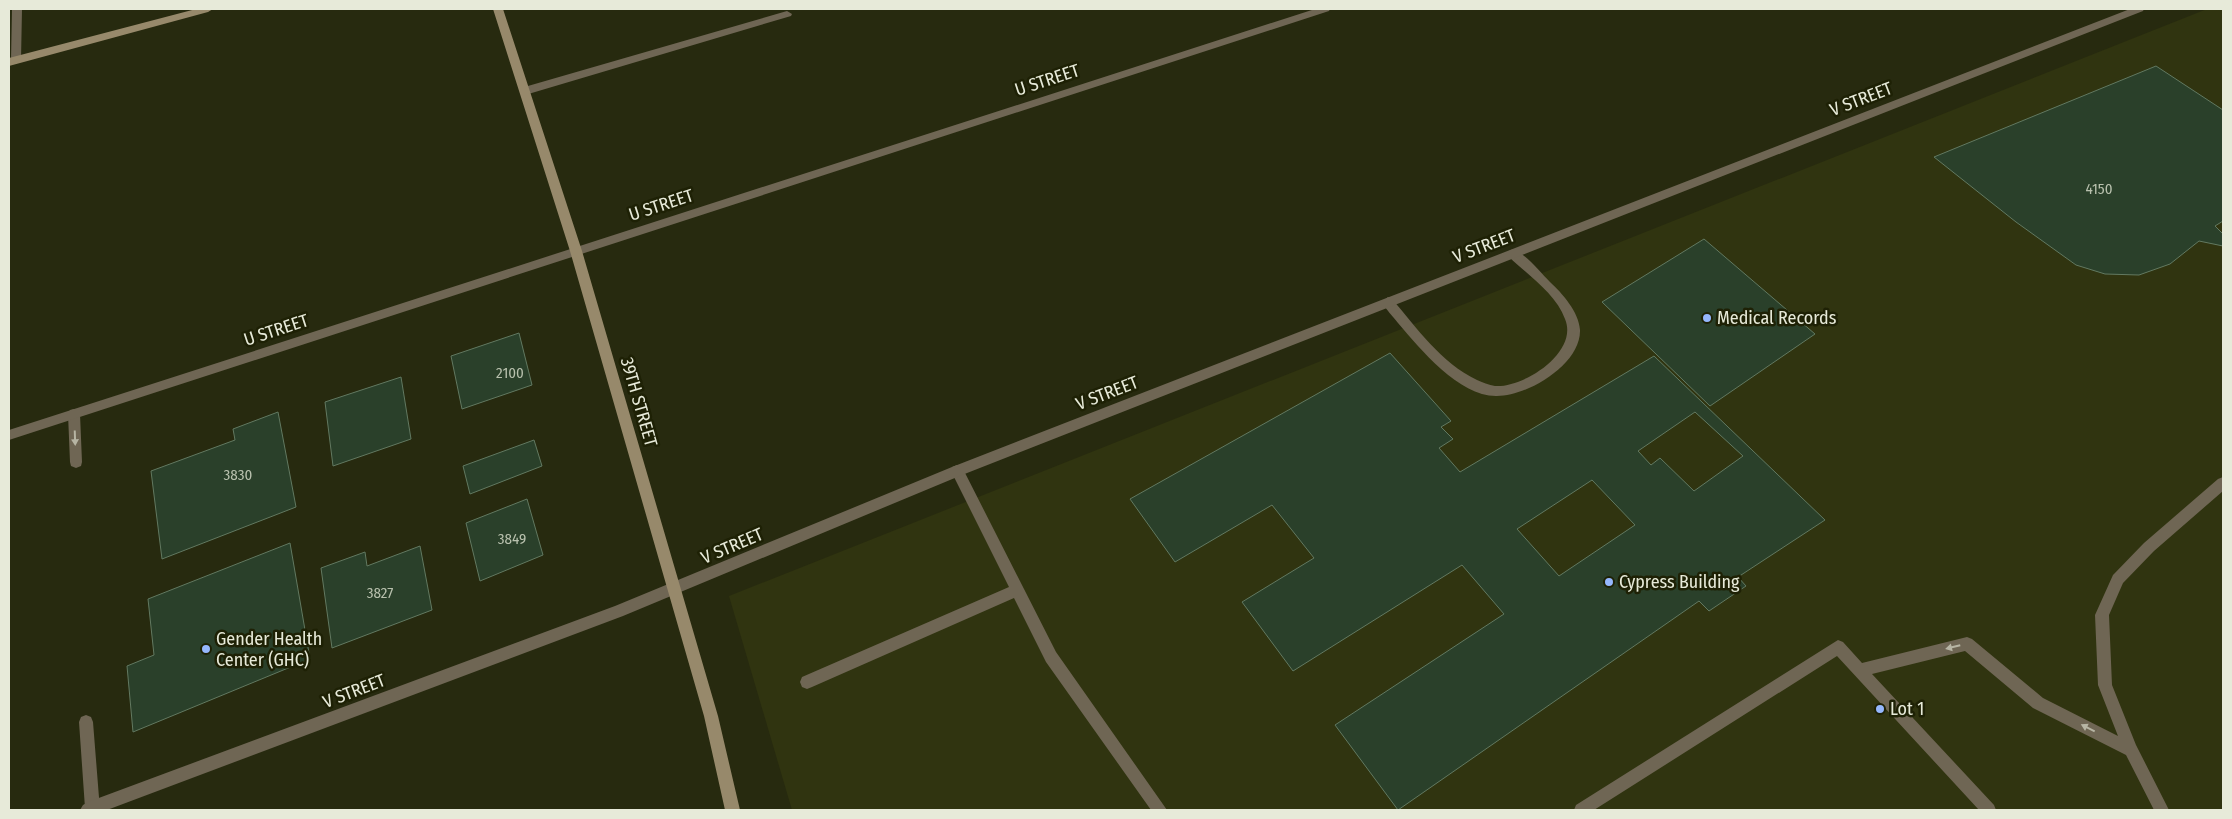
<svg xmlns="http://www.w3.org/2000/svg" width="2232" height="819" viewBox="0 0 2232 819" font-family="'Fira Sans Condensed',sans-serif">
<rect width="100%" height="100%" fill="#272a0f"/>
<path fill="#303410" d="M2207,9H2223V810H792L729,596Z"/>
<path fill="#2a402a" stroke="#627961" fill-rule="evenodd" d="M2156,66L2223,110V221L2215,226L2223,234V246L2199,241L2170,264L2139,275L2105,274L2076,265L2016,222L1934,157Z
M1704,239L1815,334L1710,406L1602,302Z
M519,333L532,385L462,409L451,356Z
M1390,353L1451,421L1441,427L1453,439L1439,448L1460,472L1654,356L1825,520L1738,577L1746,586L1709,611L1699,601L1398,810L1335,725L1504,614L1462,565L1293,671L1242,602L1314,558L1272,505L1175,562L1130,499ZM1695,412L1743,456L1694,491L1660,458L1651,465L1638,451ZM1592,480L1635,525L1559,576L1517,529Z
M401,377L411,439L333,466L325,402Z
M278,412L296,507L162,559L151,471L235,440L233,429Z
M534,440L542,466L470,494L463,466Z
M527,499L543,555L480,581L466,523Z
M290,543L310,659L133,732L127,666L154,655L148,599Z
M420,546L432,610L332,648L321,568L365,552L367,566Z"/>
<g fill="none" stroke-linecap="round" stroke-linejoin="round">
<path fill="#6f6654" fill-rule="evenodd" d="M12,9H22L21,60L16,64L11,60Z
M787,11L792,14L791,16L525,95L520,91L521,88Z
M1513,249C1526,254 1540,272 1550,282C1562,293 1579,312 1580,330C1581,364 1528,396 1497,396C1460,397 1420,349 1398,323C1393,316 1386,310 1382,302L1388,297L1392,299C1417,328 1441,363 1477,380C1482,382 1489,385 1495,386C1524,388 1579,352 1565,319C1556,294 1528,275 1509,257L1507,254L1509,251Z
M74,409L78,410L80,414L82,462L81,466L76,468L71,466L70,462L68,414L70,410Z
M957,465L962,467L1056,652L1167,810H1151L1046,662L1014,598L812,687L807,689L802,687L800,682L802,677L1009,587L951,471L952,467Z
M2223,477V491L2154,551L2123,583L2109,615L2112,685L2136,745L2169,810H2154L2126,755L2033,708L1965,651L1872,674L1994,805L1996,810H1979L1837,656L1594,810H1574L1576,805L1838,640L1843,642L1862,663L1967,637L1972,639L2043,698L2118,736L2098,685L2095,615L2113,575L2144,543L2218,479Z
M86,715L91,717L93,722L100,810H86L85,808L79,722L81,717Z"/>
<path fill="#6f6654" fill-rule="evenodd" d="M1315,9H1330L1329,11L9,440V430Z
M2130,9H2144L2143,11L962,475L623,616L107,810H80L83,805L88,802L615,606L952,467Z"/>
<path fill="#97896b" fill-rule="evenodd" d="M196,9H213L208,12L9,66V58Z
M493,9H503L582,251L718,716L740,810H725L704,716L570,251Z"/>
</g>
<defs><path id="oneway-solid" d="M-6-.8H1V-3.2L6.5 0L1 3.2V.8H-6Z" transform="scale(1.25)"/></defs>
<g fill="#b7b5a4">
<use href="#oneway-solid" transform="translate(75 438) rotate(88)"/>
<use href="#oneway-solid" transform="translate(1953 647) rotate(166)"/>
<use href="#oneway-solid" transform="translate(2088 728) rotate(-153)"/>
</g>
<g fill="#95b7fd" stroke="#1e2105" stroke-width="2">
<circle cx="1707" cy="318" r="5"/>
<circle cx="1609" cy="582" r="5"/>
<circle cx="206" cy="649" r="5"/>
<circle cx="1880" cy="709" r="5"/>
</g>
<g text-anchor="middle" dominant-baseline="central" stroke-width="5" stroke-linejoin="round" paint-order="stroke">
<g font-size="15" fill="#b8c0ad">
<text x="2099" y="189">4150</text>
<text x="510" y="373">2100</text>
<text x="238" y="475">3830</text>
<text x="512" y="539">3849</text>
<text x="380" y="593">3827</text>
</g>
<g font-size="18" fill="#e7ead9" stroke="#1e2105">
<text transform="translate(1047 80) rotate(-18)">U STREET</text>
<text transform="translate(1861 99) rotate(-21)">V STREET</text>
<text transform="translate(661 205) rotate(-18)">U STREET</text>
<text transform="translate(1484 246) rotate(-21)">V STREET</text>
<text transform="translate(276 330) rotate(-18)">U STREET</text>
<text transform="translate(1107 393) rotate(-21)">V STREET</text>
<text transform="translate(639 402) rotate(74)">39TH STREET</text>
<text transform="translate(732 546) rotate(-23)">V STREET</text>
<text transform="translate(354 691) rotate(-21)">V STREET</text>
</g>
<g font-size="18" fill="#e7ead9" stroke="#1e2105" text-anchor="start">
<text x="1717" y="318">Medical Records</text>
<text x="1619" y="582">Cypress Building</text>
<text x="216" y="639">Gender Health<tspan x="216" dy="21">Center (GHC)</tspan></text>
<text x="1890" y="709">Lot 1</text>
</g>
</g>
<rect width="2232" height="819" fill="none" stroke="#e7ead9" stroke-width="20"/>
</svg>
